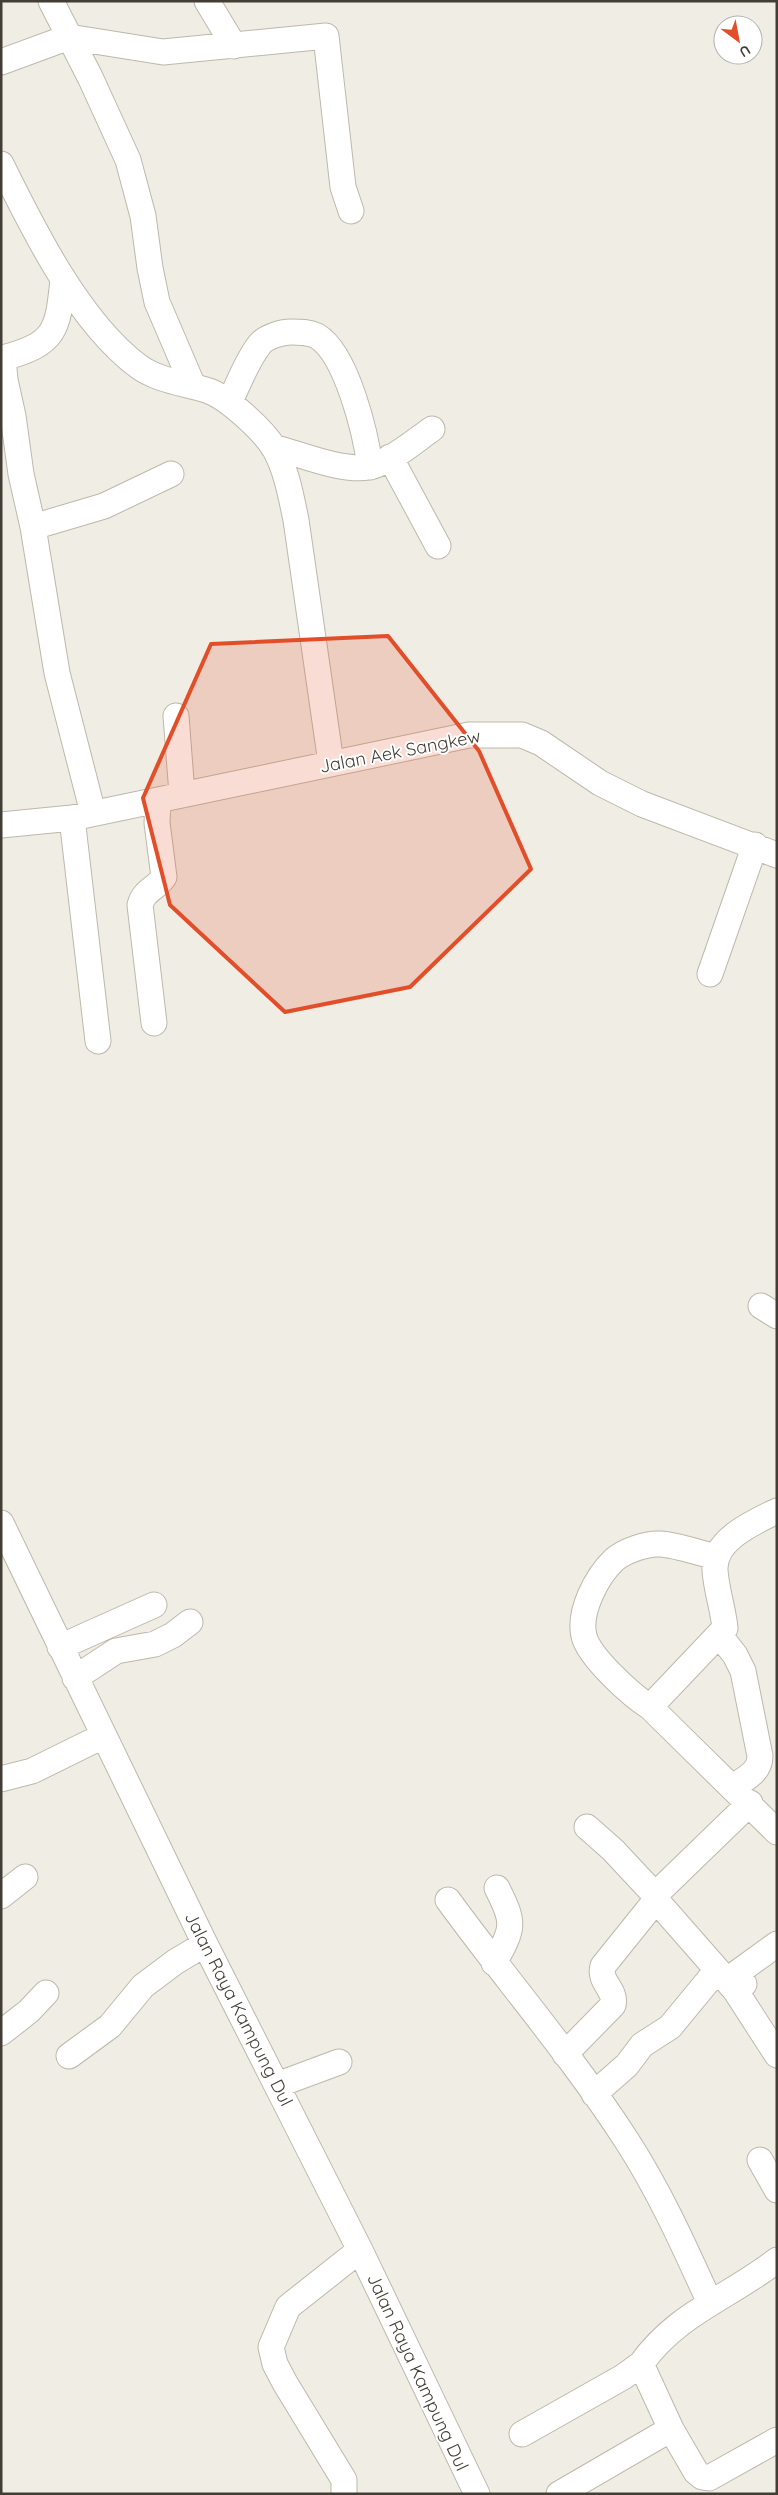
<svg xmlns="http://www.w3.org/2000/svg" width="778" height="2495" viewBox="0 0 778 2495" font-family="Quicksand,sans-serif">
<rect width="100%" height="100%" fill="#f0ede5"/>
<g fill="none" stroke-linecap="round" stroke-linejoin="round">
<g stroke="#beb8ab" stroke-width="27">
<path id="minor" d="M51,1L90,77L128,160L143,216L150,268L157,302L193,386
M207,1L234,46
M1,62L69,37L163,52L326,36L343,187L351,211
M1,164C33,229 79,322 138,366C158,381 185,383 209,391C228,398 263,430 274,448C286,468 291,496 296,520L331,763
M63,279C58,330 56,344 3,358L5,380L13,416L21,474L33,527L57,673L93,813
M230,401C239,383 247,360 260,344C266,337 281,332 291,332C300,332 309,332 317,336C347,354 366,435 370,467
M273,447C300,454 342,472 369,467C388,464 416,440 432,429
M390,457L438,546
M33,527L104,506L171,474
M176,716L182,794
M72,818L98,1041
M1,825L72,818L469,735H522L541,743L600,783L642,804L777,855
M710,974L755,845
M154,1023L140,905C144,890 156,889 164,877L157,823L158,800
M761,1306L777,1316
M1,1523L205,1944L360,2250L477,2494
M716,1557C698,1553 678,1545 660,1544C647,1543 624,1551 614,1560C597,1576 578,1612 584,1636C589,1657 632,1696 650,1707L777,1832
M720,1636L735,1655L743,1671L760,1756C760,1772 746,1778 733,1787
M60,1647L154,1605
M75,1678L116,1651L155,1644L173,1635L190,1622
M650,1707L725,1628C723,1608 716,1589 715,1570C713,1540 754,1522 777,1511
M1,1779L32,1771L103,1736
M655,1895L750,1803
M1,1896L25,1877
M448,1900C507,1981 573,2057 627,2141C660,2192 685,2248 710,2303
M656,1900L735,1990L744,1984L737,1973L777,1944
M494,1963C514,1927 515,1924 497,1888
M735,1990L777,2055
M1,2033L29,2011L46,1993
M565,2054L613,2005C617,1990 598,1982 603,1966L656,1900L655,1895L613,1850L587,1827
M69,2056L110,2026L143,1986L175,1962L205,1944
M277,2085L339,2062
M594,2094L627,2065L642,2045L670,2027L717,1970
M760,2160L777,2190
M671,2429L696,2472L702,2477L709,2478L777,2440
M522,2434L623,2377L641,2364
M344,2494V2480L285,2383L275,2364L271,2347L288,2307L360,2250
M559,2494L671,2429L641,2364C677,2313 730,2297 777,2260"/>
</g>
<use href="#minor" stroke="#fff" stroke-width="25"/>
</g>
<path fill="#e24e2a" fill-opacity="0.2" stroke="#e24e2a" stroke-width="4" stroke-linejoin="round" d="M388,636L479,751L531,869L410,987L285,1012L170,905L143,798L211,644Z"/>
<g text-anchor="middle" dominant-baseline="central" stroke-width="4" stroke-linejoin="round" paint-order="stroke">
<g font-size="18" fill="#423d35" stroke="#fff">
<text transform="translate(400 751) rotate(-11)">Jalan Aek Sangkew</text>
<text transform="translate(239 2009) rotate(63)">Jalan Raya Kampung Dul</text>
<text transform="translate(418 2372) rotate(65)">Jalan Raya Kampung Dul</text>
</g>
</g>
<rect width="778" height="2495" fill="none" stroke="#423d35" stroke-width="5"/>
<g transform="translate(738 40) rotate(148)"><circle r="24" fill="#ffffff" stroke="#b3b1ae"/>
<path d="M0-4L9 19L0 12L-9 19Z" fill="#e24e2a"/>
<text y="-8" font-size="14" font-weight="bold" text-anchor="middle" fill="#423d35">U</text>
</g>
</svg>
